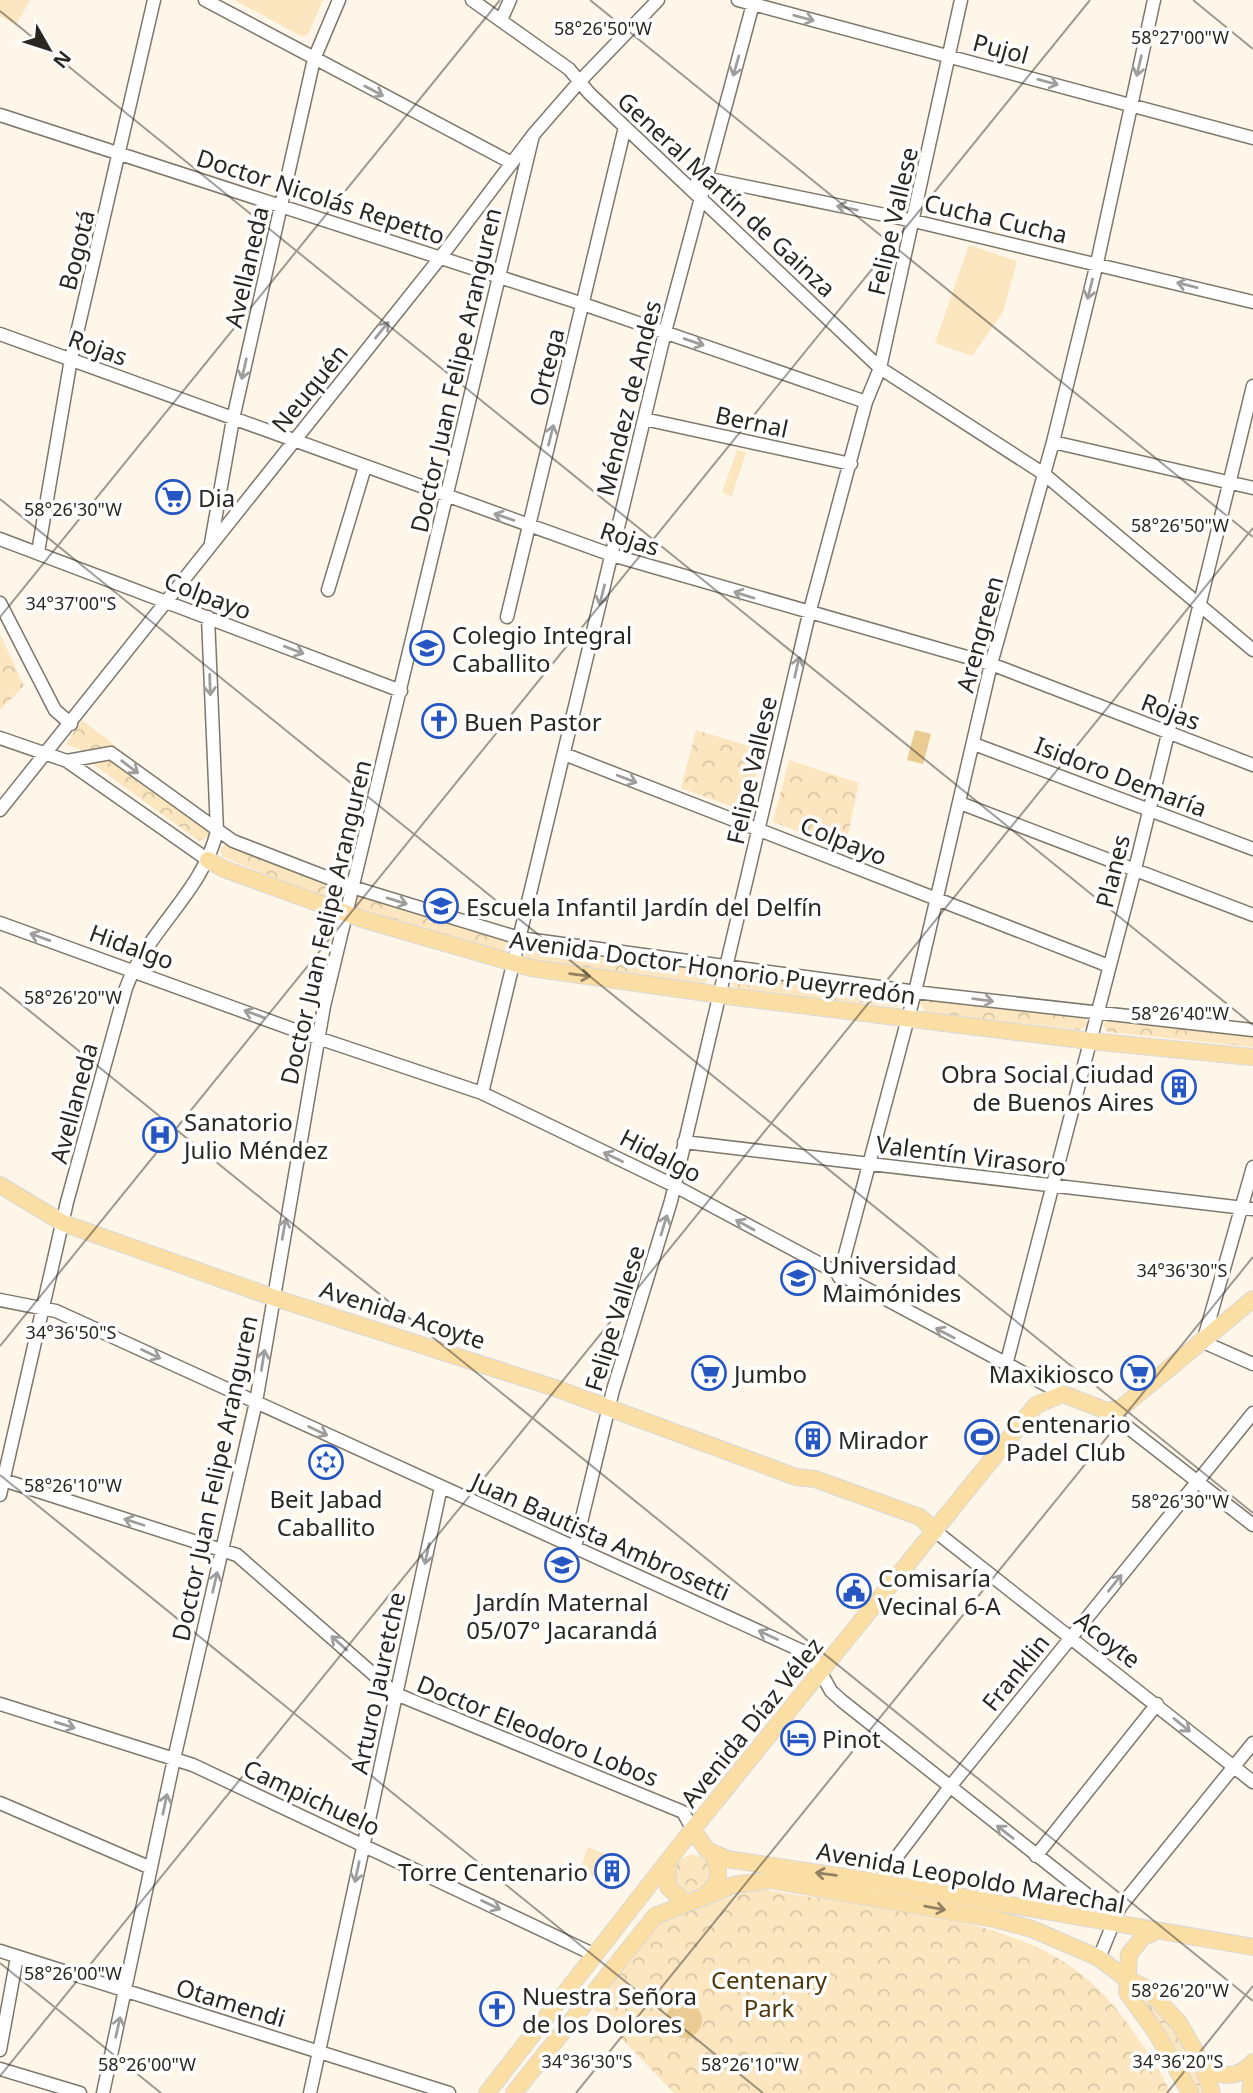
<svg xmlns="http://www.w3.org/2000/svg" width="1253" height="2093" viewBox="0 0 1253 2093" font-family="'Noto Sans',sans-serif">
<defs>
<pattern id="park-crowns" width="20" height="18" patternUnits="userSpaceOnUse" patternTransform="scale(1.75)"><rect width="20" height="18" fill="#fbe6bf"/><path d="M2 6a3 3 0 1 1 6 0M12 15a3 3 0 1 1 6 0" fill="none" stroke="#d7c5a4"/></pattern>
</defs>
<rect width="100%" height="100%" fill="#fdf6e9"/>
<path fill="#fbe6bf" d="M0,0H30L16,25L0,16Z
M234,0H323L308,34L303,37Z
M969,245L1017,261L1003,312L972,356L935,343Z
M737,450L746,452L732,496L722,493Z
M588,1847L605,1854L595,1877L580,1870Z"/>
<path fill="url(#park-crowns)" d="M0,634L24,686L0,710Z
M82,720L116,746L85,752L66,744Z
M696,730L762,750L747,812L681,788Z
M111,758L208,828L210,836L199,841L86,759Z
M789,760L859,783L845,848L773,822Z
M225,844L341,889V894L332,901L223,857L220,850Z
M359,895L509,940L510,948L505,952L358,909L354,903Z
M529,944L705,970L711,976L703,984L529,960L525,956Z
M739,972L898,993L902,1001L898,1007L737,990L729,980Z
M923,998L1085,1016L1087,1025L1080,1030L925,1012L920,1003Z
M1108,1018L1253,1034V1047L1108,1032L1103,1025Z
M674 1874a19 19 0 1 1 38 0a19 19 0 1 1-38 0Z
M765,1890C860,1906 993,1912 1073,1968C1101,1988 1122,2014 1141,2043C1152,2059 1163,2074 1170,2093H674L591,2007L655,1925L667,1917L749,1891Z
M1139,1992H1143C1175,2028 1189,2047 1206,2093H1194L1137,1995Z"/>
<path fill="#eacb91" d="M915,730L931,734L923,764L907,760Z
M666 2020a18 18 0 1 1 36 0a18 18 0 1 1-36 0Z"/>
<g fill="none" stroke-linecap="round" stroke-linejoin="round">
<g stroke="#7e786c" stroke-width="15">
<path id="minor" d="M205,0L512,163
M472,0L569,69L589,93L880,368L1044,474L1253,650
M738,0L1253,138
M501,20L510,0
M0,115L583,304L866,402
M697,181L705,178L914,221L1253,302
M0,334L612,555L991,664L1253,765
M644,419L851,464
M1053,442L1253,488
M0,539L401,691
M211,543L233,419L314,59L339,0
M38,552L71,359L154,0
M328,590L365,467
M0,603L55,710L71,724
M507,617L625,127
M0,738L67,761L208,860
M974,744L1253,849
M564,754L1109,966
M67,761L111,753L233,841L352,887L519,938L932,994L1253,1030
M960,803L1253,915
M0,810L440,258L533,135L580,81L658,0
M0,923L303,1033L482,1093L675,1186L1063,1394
M482,1093L665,332L754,0
M684,1142L1253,1209
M1253,1167L1203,1342L1253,1364
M839,1277L915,992L991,664L1053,442L1097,263L1154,0
M0,1300L56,1311L811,1655L831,1691L842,1701L1100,1905L1111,1924
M1006,1365L1135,869L1253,386
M1107,1411L1253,1525
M0,1479L237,1555L396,1694L683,1812L693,1830
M0,1495L67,1202L126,988C147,930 203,892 217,831L208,617
M935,1531L1253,1782
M575,1547L613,1390L671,1201L809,614L866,402L880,368L961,0
M0,1704L193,1765L595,1955
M0,1803L151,1868
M1036,1856L1157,1704
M874,1887L949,1788L1253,1413
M0,1951L449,2093
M1099,1958L1120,1907L1253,1743
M0,2050L17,1957
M0,2069L80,2093
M103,2093L174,1759L256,1402L324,1006L533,135
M310,2093L441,1487"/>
</g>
<g stroke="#d9d8d7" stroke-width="18">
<path id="major" d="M208,860L224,869L362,919L531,968L735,997L1090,1041L1253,1057
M0,1185L63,1223L272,1297L555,1388L796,1477L815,1479L920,1517L935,1531
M693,1830L707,1850L727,1859L878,1882L1253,1947
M667,1862L668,1887L685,1902
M706,1894C721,1883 721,1870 712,1854
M1154,1932L1143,1937L1129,1954L1127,1992L1157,2034L1190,2093
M1202,2063C1218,2079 1239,2079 1253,2062
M487,2093L685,1839L1036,1405L1063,1394L1107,1411L1121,1408L1253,1299
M514,2093L655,1916L734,1885L770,1880L994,1919L1032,1929L1099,1958L1125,1978L1148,1989L1179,2023L1202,2063L1212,2093
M1250,2093L1253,2069"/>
</g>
<use href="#minor" stroke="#fff" stroke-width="12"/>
<use href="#major" stroke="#fbdea3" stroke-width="16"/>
</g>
<defs><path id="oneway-shaft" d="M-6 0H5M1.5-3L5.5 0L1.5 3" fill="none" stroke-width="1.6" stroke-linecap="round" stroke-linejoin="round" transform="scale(1.75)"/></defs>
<g stroke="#9f9e9c">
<use href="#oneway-shaft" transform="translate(804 18) rotate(15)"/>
<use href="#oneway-shaft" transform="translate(736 66) rotate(106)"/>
<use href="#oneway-shaft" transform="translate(1139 66) rotate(103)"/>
<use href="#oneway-shaft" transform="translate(1048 82) rotate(15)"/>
<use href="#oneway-shaft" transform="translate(374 91) rotate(28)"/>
<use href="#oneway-shaft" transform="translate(847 208) rotate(-168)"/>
<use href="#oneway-shaft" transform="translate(1187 285) rotate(-166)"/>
<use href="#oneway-shaft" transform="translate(1090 289) rotate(104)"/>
<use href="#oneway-shaft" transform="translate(382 330) rotate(-51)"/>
<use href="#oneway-shaft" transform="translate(694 342) rotate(19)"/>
<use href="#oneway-shaft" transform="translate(244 369) rotate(103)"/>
<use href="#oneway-shaft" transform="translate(551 435) rotate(-76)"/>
<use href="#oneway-shaft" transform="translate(504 517) rotate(-161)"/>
<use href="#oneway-shaft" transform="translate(602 595) rotate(104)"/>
<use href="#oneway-shaft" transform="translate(744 595) rotate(-163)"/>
<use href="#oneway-shaft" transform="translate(294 650) rotate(21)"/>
<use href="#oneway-shaft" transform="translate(797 667) rotate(-77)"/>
<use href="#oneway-shaft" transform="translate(210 685) rotate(88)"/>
<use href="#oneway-shaft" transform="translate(130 767) rotate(37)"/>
<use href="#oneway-shaft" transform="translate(627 779) rotate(21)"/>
<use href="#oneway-shaft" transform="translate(397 901) rotate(17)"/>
<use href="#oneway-shaft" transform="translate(40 937) rotate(-160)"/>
<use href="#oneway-shaft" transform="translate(983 1000) rotate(7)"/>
<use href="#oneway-shaft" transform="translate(254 1014) rotate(-160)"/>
<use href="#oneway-shaft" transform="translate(613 1157) rotate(-154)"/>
<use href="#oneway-shaft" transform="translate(664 1225) rotate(-73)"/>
<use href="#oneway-shaft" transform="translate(745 1225) rotate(-151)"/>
<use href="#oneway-shaft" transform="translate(284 1229) rotate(-80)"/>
<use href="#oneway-shaft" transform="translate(945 1333) rotate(-152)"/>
<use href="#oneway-shaft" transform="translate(151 1354) rotate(25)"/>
<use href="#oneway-shaft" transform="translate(263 1360) rotate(-81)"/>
<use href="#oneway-shaft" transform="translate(318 1431) rotate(25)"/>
<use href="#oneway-shaft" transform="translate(134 1522) rotate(-162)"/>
<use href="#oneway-shaft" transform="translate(427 1554) rotate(102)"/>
<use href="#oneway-shaft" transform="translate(215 1582) rotate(-77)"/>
<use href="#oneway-shaft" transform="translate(1115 1583) rotate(-51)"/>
<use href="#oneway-shaft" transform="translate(768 1635) rotate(-155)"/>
<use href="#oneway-shaft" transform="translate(339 1643) rotate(-138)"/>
<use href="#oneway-shaft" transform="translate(65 1725) rotate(17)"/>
<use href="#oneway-shaft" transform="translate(1182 1725) rotate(39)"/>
<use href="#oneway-shaft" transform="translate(165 1804) rotate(-78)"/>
<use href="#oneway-shaft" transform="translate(1005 1832) rotate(-142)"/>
<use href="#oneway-shaft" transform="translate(357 1872) rotate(102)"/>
<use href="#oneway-shaft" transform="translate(491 1905) rotate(26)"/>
<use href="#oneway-shaft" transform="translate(118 2027) rotate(-77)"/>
</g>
<g stroke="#928263">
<use href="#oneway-shaft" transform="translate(580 975) rotate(8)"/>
<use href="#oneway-shaft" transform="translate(826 1874) rotate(-172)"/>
<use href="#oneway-shaft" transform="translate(935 1908) rotate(10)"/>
</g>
<path fill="none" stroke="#2a2723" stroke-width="2" stroke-opacity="0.45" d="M590,0L1253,537M1193,0L1253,49M0,11L1253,1025M0,499L1253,1513M0,617L500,0M0,987L1253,2001M0,1346L1090,0M0,1475L763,2093M0,1963L161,2093M0,2076L1253,528M576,2093L1253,1257M1167,2093L1253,1986"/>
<defs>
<g id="supermarket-ring" transform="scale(1.75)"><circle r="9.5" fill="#fff" stroke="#2556c4" stroke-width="1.5"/><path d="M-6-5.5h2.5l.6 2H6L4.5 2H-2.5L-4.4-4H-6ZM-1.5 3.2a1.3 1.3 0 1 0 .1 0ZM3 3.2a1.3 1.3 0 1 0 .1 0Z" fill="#2556c4"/></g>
<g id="school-ring" transform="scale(1.75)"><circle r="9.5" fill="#fff" stroke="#2556c4" stroke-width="1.5"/><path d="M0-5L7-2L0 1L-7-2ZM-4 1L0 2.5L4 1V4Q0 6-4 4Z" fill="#2556c4"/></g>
<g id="church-ring" transform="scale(1.75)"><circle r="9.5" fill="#fff" stroke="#2556c4" stroke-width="1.5"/><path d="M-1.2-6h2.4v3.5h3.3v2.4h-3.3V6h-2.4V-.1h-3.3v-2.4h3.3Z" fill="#2556c4"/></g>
<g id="building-ring" transform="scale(1.75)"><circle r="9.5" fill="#fff" stroke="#2556c4" stroke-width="1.5"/><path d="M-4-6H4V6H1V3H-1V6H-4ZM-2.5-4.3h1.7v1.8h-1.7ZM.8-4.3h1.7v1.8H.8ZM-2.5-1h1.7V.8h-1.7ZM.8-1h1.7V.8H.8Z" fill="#2556c4"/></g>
<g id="hospital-ring" transform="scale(1.75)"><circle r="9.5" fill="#fff" stroke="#2556c4" stroke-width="1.5"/><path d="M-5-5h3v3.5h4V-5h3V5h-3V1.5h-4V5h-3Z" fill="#2556c4"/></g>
<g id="university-ring" transform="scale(1.75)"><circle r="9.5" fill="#fff" stroke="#2556c4" stroke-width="1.5"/><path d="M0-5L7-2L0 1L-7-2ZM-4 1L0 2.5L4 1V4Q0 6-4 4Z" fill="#2556c4"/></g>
<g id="stadium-ring" transform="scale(1.75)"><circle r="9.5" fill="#fff" stroke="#2556c4" stroke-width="1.5"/><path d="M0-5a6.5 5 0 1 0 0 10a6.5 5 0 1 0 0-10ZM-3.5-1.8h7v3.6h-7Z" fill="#2556c4"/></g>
<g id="synagogue-ring" transform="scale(1.75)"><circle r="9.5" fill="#fff" stroke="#2556c4" stroke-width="1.5"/><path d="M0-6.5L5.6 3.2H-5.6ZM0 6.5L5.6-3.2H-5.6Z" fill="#2556c4"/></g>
<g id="civic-ring" transform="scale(1.75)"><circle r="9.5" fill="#fff" stroke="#2556c4" stroke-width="1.5"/><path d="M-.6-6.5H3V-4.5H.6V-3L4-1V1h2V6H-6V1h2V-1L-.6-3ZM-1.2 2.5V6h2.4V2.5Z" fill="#2556c4"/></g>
<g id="hotel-ring" transform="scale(1.75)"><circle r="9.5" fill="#fff" stroke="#2556c4" stroke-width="1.5"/><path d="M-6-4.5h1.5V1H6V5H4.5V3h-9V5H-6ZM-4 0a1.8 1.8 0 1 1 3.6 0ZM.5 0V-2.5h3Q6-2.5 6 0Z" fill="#2556c4"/></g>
</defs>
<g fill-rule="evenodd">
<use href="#supermarket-ring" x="173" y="497"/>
<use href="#school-ring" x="427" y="648"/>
<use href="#church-ring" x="439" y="721"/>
<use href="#school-ring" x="441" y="906"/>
<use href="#building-ring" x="1179" y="1087"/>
<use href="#hospital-ring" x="160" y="1135"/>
<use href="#university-ring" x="798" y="1278"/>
<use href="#supermarket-ring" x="709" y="1373"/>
<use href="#supermarket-ring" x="1138" y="1373"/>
<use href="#stadium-ring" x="982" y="1437"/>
<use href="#building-ring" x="813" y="1439"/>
<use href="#synagogue-ring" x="326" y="1462"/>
<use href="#school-ring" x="562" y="1565"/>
<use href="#civic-ring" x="854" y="1591"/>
<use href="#hotel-ring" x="798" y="1738"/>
<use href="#building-ring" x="612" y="1871"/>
<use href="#church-ring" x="497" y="2009"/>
</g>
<g text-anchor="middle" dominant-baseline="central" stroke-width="7" stroke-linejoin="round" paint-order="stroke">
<g font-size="24" fill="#2a2723" stroke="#fff">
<text transform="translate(1001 48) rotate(15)">Pujol</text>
<text transform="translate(727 194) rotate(43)">General Martín de Gainza</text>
<text transform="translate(321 196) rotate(18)">Doctor Nicolás Repetto</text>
<text transform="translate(996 218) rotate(13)">Cucha Cucha</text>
<text transform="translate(892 221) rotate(-77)">Felipe Vallese</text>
<text transform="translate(76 250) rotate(-76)">Bogotá</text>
<text transform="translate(246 267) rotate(-77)">Avellaneda</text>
<text transform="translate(98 347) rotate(20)">Rojas</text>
<text transform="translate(546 367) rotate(-76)">Ortega</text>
<text transform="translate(455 370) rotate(-77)">Doctor Juan Felipe Aranguren</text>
<text transform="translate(309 388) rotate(-51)">Neuquén</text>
<text transform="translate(628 398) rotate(-76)">Méndez de Andes</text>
<text transform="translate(752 421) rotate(12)">Bernal</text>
<text transform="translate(630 538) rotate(18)">Rojas</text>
<text transform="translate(208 595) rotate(21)">Colpayo</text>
<text transform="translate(979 634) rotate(-75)">Arengreen</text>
<text transform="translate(1171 711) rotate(21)">Rojas</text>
<text transform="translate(751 770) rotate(-77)">Felipe Vallese</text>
<text transform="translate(1121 776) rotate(21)">Isidoro Demaría</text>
<text transform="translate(844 840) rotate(22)">Colpayo</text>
<text transform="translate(1112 871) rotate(-76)">Planes</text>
<text transform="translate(325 922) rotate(-77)">Doctor Juan Felipe Aranguren</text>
<text transform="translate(132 946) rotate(20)">Hidalgo</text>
<text transform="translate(713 967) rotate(8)">Avenida Doctor Honorio Pueyrredón</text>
<text transform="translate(73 1103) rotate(-75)">Avellaneda</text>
<text transform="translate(661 1155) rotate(27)">Hidalgo</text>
<text transform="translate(971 1155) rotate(7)">Valentín Virasoro</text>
<text transform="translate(403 1314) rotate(18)">Avenida Acoyte</text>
<text transform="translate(614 1318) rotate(-73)">Felipe Vallese</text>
<text transform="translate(214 1478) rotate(-78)">Doctor Juan Felipe Aranguren</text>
<text transform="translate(601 1536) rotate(24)">Juan Bautista Ambrosetti</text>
<text transform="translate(1108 1639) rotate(38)">Acoyte</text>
<text transform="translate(1015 1672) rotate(-51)">Franklin</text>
<text transform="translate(377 1683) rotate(-78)">Arturo Jauretche</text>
<text transform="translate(751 1722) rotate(-51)">Avenida Díaz Vélez</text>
<text transform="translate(538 1730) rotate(22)">Doctor Eleodoro Lobos</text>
<text transform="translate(312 1797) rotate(25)">Campichuelo</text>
<text transform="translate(971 1877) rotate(10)">Avenida Leopoldo Marechal</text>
<text transform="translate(231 2002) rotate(17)">Otamendi</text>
</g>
<g font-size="24" fill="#2a2723" stroke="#fff" text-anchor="start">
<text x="198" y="497">Dia</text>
<text x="452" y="634">Colegio Integral<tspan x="452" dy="28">Caballito</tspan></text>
<text x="464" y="721">Buen Pastor</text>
<text x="466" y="906">Escuela Infantil Jardín del Delfín</text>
<text x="1154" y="1073" text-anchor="end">Obra Social Ciudad<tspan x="1154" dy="28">de Buenos Aires</tspan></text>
<text x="184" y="1121">Sanatorio<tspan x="184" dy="28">Julio Méndez</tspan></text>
<text x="822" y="1264">Universidad<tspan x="822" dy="28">Maimónides</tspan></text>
<text x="734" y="1373">Jumbo</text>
<text x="1114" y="1373" text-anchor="end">Maxikiosco</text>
<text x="1006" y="1423">Centenario<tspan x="1006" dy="28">Padel Club</tspan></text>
<text x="838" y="1439">Mirador</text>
<text x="326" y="1498" text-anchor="middle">Beit Jabad<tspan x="326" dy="28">Caballito</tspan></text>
<text x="878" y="1577">Comisaría<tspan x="878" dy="28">Vecinal 6-A</tspan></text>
<text x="562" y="1601" text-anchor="middle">Jardín Maternal<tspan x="562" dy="28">05/07° Jacarandá</tspan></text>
<text x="822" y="1738">Pinot</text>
<text x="588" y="1871" text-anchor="end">Torre Centenario</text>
<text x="522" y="1995">Nuestra Señora<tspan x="522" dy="28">de los Dolores</tspan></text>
</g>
<g font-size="24" fill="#4d3909" stroke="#fff">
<text x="769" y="1979">Centenary<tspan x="769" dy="28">Park</tspan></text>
</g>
</g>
<g font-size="18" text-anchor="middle" fill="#2a2723" stroke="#fff" stroke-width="7" stroke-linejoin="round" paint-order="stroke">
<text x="603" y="35">58°26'50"W</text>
<text x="1180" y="44">58°27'00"W</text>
<text x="73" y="516">58°26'30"W</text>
<text x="1180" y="532">58°26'50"W</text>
<text x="71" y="610">34°37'00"S</text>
<text x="73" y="1004">58°26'20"W</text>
<text x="1180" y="1020">58°26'40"W</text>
<text x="1182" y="1277">34°36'30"S</text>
<text x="71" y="1339">34°36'50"S</text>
<text x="73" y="1492">58°26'10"W</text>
<text x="1180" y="1508">58°26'30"W</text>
<text x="73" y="1980">58°26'00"W</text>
<text x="1180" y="1997">58°26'20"W</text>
<text x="587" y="2068">34°36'30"S</text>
<text x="1178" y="2068">34°36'20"S</text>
<text x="147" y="2071">58°26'00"W</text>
<text x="750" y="2071">58°26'10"W</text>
</g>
<g transform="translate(49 49) rotate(129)" stroke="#ffffff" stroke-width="5" paint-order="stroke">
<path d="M0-5L12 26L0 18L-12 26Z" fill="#2a2723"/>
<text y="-10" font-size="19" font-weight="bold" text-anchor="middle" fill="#2a2723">N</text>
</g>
</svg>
